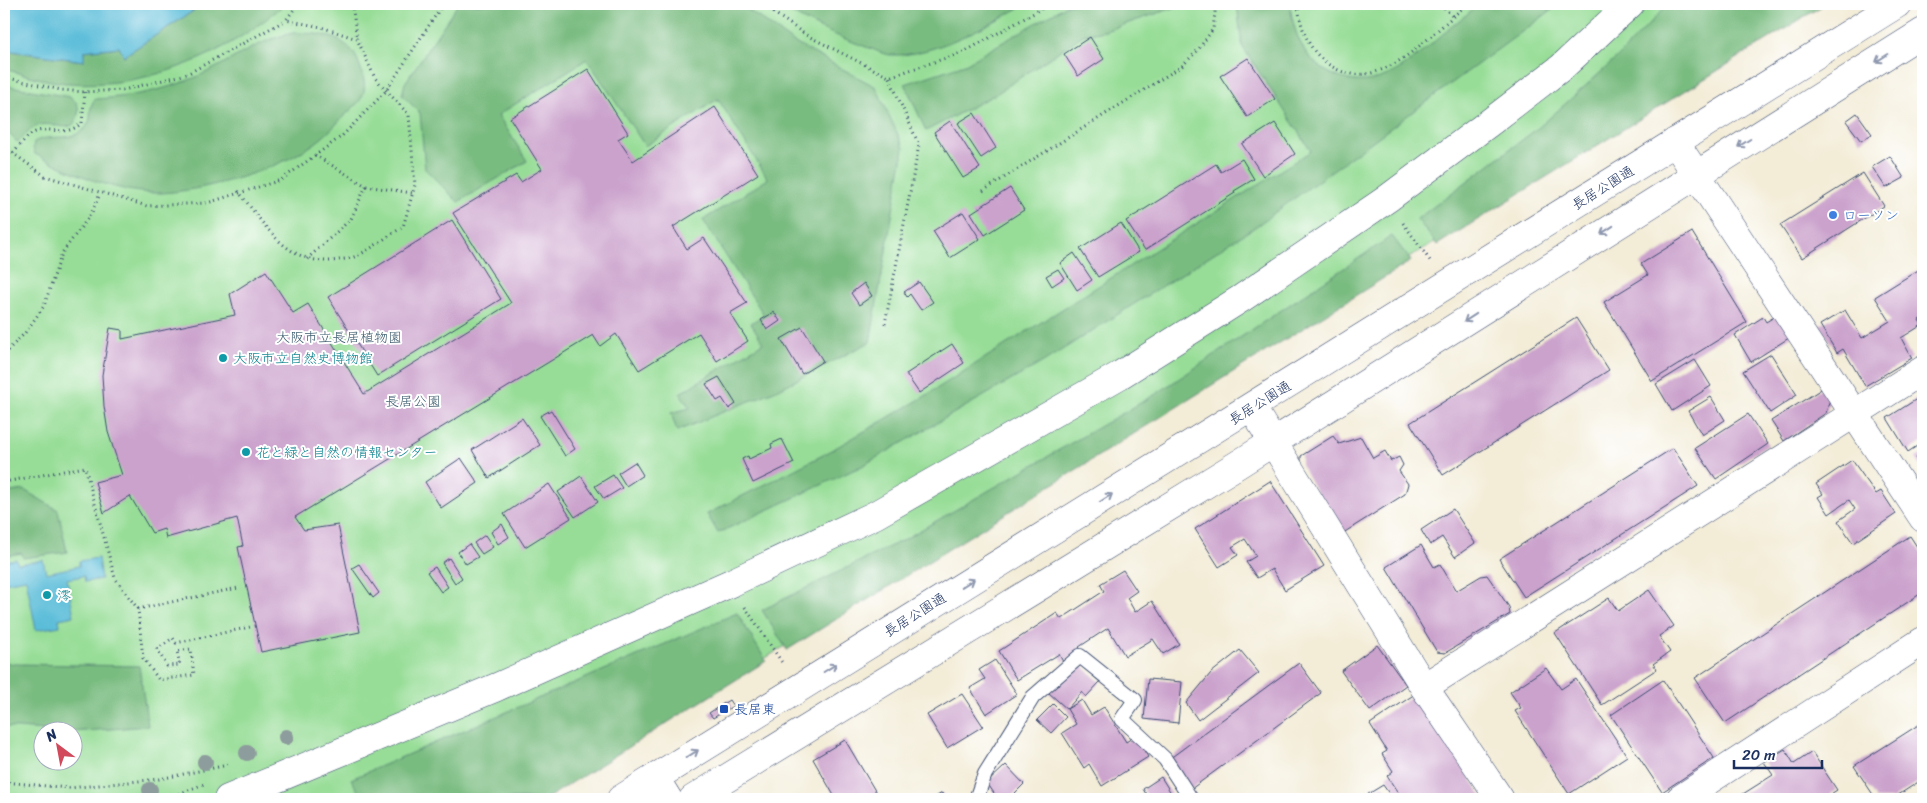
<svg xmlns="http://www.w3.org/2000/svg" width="1927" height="803" viewBox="0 0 1927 803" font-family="Sriracha,'Klee One',sans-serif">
<rect width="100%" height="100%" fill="#fff"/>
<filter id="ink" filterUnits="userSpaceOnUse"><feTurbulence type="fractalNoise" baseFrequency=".02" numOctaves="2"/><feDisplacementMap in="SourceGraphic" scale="10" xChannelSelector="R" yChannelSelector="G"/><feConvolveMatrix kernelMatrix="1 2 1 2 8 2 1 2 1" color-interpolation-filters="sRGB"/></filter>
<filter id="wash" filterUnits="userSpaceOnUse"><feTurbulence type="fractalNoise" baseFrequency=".0096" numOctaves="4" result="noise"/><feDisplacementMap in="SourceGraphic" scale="20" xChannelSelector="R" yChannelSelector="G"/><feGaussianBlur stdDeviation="1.12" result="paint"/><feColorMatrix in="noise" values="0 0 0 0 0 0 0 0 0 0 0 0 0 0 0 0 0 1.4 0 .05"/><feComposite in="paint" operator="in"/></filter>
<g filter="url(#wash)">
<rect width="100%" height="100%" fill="#f3ecd7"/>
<path fill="#97dd97" stroke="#59867a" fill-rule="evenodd" d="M4,4H1817L539,799H4ZM42,730H72V760H42Z"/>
<path fill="#79bc80" stroke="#4a766f" d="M204,4H285C225,56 148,89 67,83C46,82 24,74 4,69V50L83,61L84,51L119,47L124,56Z
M458,4H740L793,42L876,87L904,148L870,342L779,389L677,431L671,413L690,408L680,393L763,343L751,323L764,315L703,220L768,179L718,99L645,146L587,59L498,115L527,161L458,202L425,169L420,113L402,95L405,83Z
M777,4H1027C990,23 933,57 892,55C883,55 874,49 866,47C834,35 805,23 777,4Z
M1069,4H1185L1105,31L1083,35L996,94L926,131L905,84L965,64Z
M1237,4H1290C1293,30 1302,57 1326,71C1383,104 1421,49 1462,18C1468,14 1474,7 1480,4C1488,1 1547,4 1560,4L1255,227L1043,362L862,466L718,533L707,514L825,454L922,398L1311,151L1242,46Z
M1668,4H1825L1437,245L1417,219L1538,128L1618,57Z
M293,33C318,33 348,35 358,61C362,71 367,84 363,95C360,103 349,111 343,117C332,129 320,141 306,149C271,172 202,191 161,193C117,194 73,173 35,154L33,148L34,142C51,132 75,145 88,124C93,115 87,109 95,99C133,97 172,89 207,72C236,58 261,39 293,33Z
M4,85L70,97C77,102 79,105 78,114C74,137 54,121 39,125C28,129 26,137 17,142L4,129Z
M1392,236L1411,261L787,650L762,610L905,539L1156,394Z
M24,490L58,510L67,552L23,558L22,553L4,556V493Z
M737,613L766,661L546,799H363L351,779Z
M4,662L14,664L139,666L148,726L73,732L4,727Z"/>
<path fill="#5bbdd9" stroke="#3b769c" d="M4,4H204L124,56L119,47L84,51V61L4,50Z
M98,558L101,579L85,582L84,576L67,579L74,616L59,619L60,626L36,630L26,579L4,583V561L16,559L18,564L43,560L46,573L79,566V561Z"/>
<g id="blocks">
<path fill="#cba2cc" d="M1090,37L1104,59L1078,76L1064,54Z
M1248,58L1275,99L1247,117L1220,76Z
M588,69L628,133L618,139L633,161L715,107L758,174L673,227L687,249L704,238L747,303L730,313L748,341L717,361L699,333L639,370L616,334L600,346L593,335L295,517L304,530L338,525L360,632L261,652L238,547L243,546L237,518L166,538L164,529L152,533L130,496L104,513L95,482L122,475L108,432L104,406L102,375L110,328L122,330V339L235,315L230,294L266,271L293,313L308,304L364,394L511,303L453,213L516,175L521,182L542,169L510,118Z
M974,113L996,148L981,158L958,123Z
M1857,113L1872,134L1861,141L1846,121Z
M950,121L980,168L963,178L934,132Z
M1275,123L1295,154L1263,176L1242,144Z
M1890,156L1904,178L1886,188L1872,167Z
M1242,159L1254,179L1234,191L1235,193L1145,250L1126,221L1216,164L1221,172Z
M1863,173L1884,206L1802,258L1780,225Z
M1010,188L1024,210L985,235L971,213Z
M963,212L980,239L950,258L933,231Z
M452,220L501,299L377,376L328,297Z
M1121,223L1139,252L1098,277L1080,249Z
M1692,232L1747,322L1652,381L1604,302L1648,275L1641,264Z
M1074,253L1092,280L1077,290L1060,263Z
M1923,267V317L1919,320L1922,325L1901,338L1912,358L1865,386L1843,349L1837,353L1820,325L1845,310L1862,338L1890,321L1875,297Z
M1058,269L1064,278L1052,286L1046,276Z
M919,282L933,302L921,310L910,294L907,297L904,292Z
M864,283L872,296L859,305L851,293Z
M774,312L780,321L767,330L761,320Z
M1779,314L1792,336L1751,362L1735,335L1763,317L1766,322Z
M1576,318L1609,370L1443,475L1410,423Z
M802,327L823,361L802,374L781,339Z
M952,344L964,363L919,393L906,374Z
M1771,354L1797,395L1770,413L1743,371Z
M1695,360L1711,386L1672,411L1656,384Z
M719,377L736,404L729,409L722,398L717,401L706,384Z
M1823,388L1830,399L1826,413L1784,441L1771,421Z
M1923,395V442L1908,452L1887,418Z
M1711,397L1725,420L1702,435L1688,411Z
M551,410L575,449L565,456L540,416Z
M1748,414L1768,444L1716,479L1695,448Z
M522,418L540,445L489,478L472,450Z
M1333,436L1339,444L1361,437L1373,458L1385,451L1391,461L1399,457L1403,465L1399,471L1408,484L1405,494L1340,535L1301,464V456Z
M782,439L794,463L753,483L742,459L748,456L749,459L772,448L771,444Z
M1673,448L1698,486L1524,597L1499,559Z
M1923,454V470L1916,458Z
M461,458L478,483L441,508L425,482Z
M1852,460L1876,494L1881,491L1896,514L1853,543L1838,521L1855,509L1849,500L1829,514L1818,497L1823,494L1816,484Z
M635,462L643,475L626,486L618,473Z
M613,475L622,488L604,499L595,486Z
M581,476L598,502L575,517L558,492Z
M1270,481L1324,566L1285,590L1272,569L1257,578L1246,562L1256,556L1245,539L1232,547L1238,555L1219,567L1195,529Z
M549,484L571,518L525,547L504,514Z
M1453,509L1475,543L1455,557L1442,537L1430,545L1421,530Z
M502,524L509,537L498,544L491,532Z
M485,535L493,547L482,554L474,543Z
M1910,536L1923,556V592L1725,723L1695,678Z
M469,544L478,557L466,564L458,552Z
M1421,545L1434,567L1440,564L1456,591L1481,576L1487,575L1509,607L1510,614L1445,653L1437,652L1386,567Z
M449,558L462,578L455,583L442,563Z
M359,564L379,593L373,598L352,568Z
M435,567L448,587L441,592L427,572Z
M1123,570L1137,591L1127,598L1135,612L1152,601L1179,644L1163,654L1153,639L1125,656L1108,628L1079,647L1081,650L1063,662L1059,654L1017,680L999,651L1057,613L1061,619L1104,591L1100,584Z
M1649,590L1674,626L1659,636L1670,652L1653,664L1657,669L1602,705L1555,633L1609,598L1618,611Z
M1377,645L1406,685L1370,711L1341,671Z
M1240,650L1259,673L1198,720L1186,703L1211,673Z
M995,660L1017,694L986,714L970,688L985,679L979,670Z
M1078,662L1100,682L1086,697L1082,692L1067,709L1049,693Z
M1299,663L1321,693L1191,789L1169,759Z
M1546,668L1561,689L1576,679L1627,756L1569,794L1515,711L1521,708L1510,692Z
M1148,679L1182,682L1178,723L1144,719Z
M1663,680L1714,758L1662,792L1611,715Z
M962,694L983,726L947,748L927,715Z
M1415,694L1484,799H1402L1387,776L1393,771L1382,754L1387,751L1370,724Z
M729,700L733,706L713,718L709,713Z
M1082,700L1091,715L1104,707L1126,742L1135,736L1148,757L1102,786L1089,764L1084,768L1062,733L1076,724L1067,709Z
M1053,704L1066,717L1051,733L1037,720Z
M1923,722V779L1892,799H1876L1854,766Z
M845,740L877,794L867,799H836L813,759Z
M1785,749L1794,764L1812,752L1837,790L1823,799H1735L1773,775L1764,762Z
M1006,765L1024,784L1009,799H987L996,796L987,783Z
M1161,777L1171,793L1161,799H1149L1143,789Z
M1383,785L1393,799H1360Z
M942,793L945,799H932Z"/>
</g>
</g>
<g filter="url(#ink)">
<use href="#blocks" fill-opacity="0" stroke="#3b4b70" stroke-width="1"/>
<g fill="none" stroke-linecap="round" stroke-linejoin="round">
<g stroke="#3b4b70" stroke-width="16">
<path id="lane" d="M976,799L985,774L1033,697L1080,656L1135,700L1122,719L1165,759L1191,799"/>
</g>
<g stroke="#3b4b70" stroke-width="29">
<path id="street" d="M1424,687L1923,370
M655,778L668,799
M228,799L497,687L733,582L875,515L1120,375L1242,298L1387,199L1493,120L1562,67L1630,4
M1680,799L1923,641"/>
</g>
<g stroke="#3b4b70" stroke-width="29">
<path id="secondary" d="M1675,142L1923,518
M1252,408L1424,687L1500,799"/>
</g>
<g stroke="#3b4b70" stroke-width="29">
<path id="highway" d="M621,799L1897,4
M693,799L1237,465L1923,32"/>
</g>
<path stroke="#3b4b70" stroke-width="3" stroke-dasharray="1 4" stroke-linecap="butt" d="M352,4L357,39
M761,4L806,35L889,77L964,52L1050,4
M1298,4C1300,27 1308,50 1328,64C1379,100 1430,33 1468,4
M1441,4L1452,16
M4,77L61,90L85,92L123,90L187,74L286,20
M4,147L45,176L147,206L207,203L281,180L342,136L386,91L443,4
M13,153C19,147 26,137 33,133C51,124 63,139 82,123L85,92
M315,155L366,186L412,193
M238,191C266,226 288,268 339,260C343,259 349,259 354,257C371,250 387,236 403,227L415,185L409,115L375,78L357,39L321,27L286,20L298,4
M983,191L1182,66L1198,50L1213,29L1216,4
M1403,223L1431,262
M307,259L351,219L366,186
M885,324L919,145L889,77
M4,354L25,333L44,306L62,253L91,214L100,194
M4,482L85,467L115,578L138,609L143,658L159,680L194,675L191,649L177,651L180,665L167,666L157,649L173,638L176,643L255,626
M745,607L783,664
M138,609L238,588
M4,782L69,788L159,779L228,765
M165,799L204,784"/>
<use href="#lane" stroke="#fff" stroke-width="14"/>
<use href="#street" stroke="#fff" stroke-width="28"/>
<use href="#secondary" stroke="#fff" stroke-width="28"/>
<use href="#highway" stroke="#fff" stroke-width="28"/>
</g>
<g fill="#8d9c9c">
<circle cx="286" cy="737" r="8"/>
<circle cx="247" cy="753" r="8"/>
<circle cx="205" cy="762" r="8"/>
<circle cx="150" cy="790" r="8"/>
</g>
<defs><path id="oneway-shaft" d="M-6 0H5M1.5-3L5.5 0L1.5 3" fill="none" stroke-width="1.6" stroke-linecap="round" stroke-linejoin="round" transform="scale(1.25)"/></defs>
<g stroke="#8d97ae">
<use href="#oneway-shaft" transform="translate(1882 58) rotate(148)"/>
<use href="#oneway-shaft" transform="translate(1744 143) rotate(148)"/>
<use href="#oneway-shaft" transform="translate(1607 230) rotate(147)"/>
<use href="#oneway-shaft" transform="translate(1470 318) rotate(147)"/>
<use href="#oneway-shaft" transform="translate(1106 498) rotate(-32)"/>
<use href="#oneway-shaft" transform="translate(968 583) rotate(-32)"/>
<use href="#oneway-shaft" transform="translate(830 668) rotate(-32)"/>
<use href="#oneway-shaft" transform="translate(692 754) rotate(-32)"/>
</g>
</g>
<circle fill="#3f7fe0" stroke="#fff" stroke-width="2" cx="1833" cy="215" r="5"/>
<g fill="#0f9aa8" stroke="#fff" stroke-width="2">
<circle cx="223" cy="358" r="5"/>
<circle cx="246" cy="452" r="5"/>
<circle cx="47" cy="595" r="5"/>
</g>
<rect fill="#1a4fb4" stroke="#fff" stroke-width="2" x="719" y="704" width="10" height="10" rx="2.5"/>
<g text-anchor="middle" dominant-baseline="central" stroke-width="4" stroke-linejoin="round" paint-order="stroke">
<g font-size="14" fill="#1b2f5e" stroke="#fff">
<text transform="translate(1603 188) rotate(-32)">長居公園通</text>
<text transform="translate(1260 403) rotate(-32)">長居公園通</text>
<text transform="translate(915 615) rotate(-32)">長居公園通</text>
</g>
<g font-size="14" fill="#366cbe" stroke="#fff" text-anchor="start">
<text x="1843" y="215">ローソン</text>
</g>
<g font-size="14" fill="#3a5a6c" stroke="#fff">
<text x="339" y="337">大阪市立長居植物園</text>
<text x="413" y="401">長居公園</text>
</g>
<g font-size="14" fill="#0d838f" stroke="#fff" text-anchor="start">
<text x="233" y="358">大阪市立自然史博物館</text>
<text x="256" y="452">花と緑と自然の情報センター</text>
<text x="57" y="595">澪</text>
</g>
<g font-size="14" fill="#164399" stroke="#fff" text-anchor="start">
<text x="734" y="709">長居東</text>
</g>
</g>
<rect width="1927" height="803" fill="none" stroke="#fff" stroke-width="20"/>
<g transform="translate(58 746) rotate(328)"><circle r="24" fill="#ffffff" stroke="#a4acbf"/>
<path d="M0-4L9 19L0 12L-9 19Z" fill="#d1495b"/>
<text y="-8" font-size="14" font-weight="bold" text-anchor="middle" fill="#1b2f5e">N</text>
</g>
<path d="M1734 760v8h88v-8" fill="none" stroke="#1b2f5e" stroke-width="2.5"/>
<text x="1742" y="760" font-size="15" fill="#1b2f5e" stroke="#ffffff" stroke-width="4" paint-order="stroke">20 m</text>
</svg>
